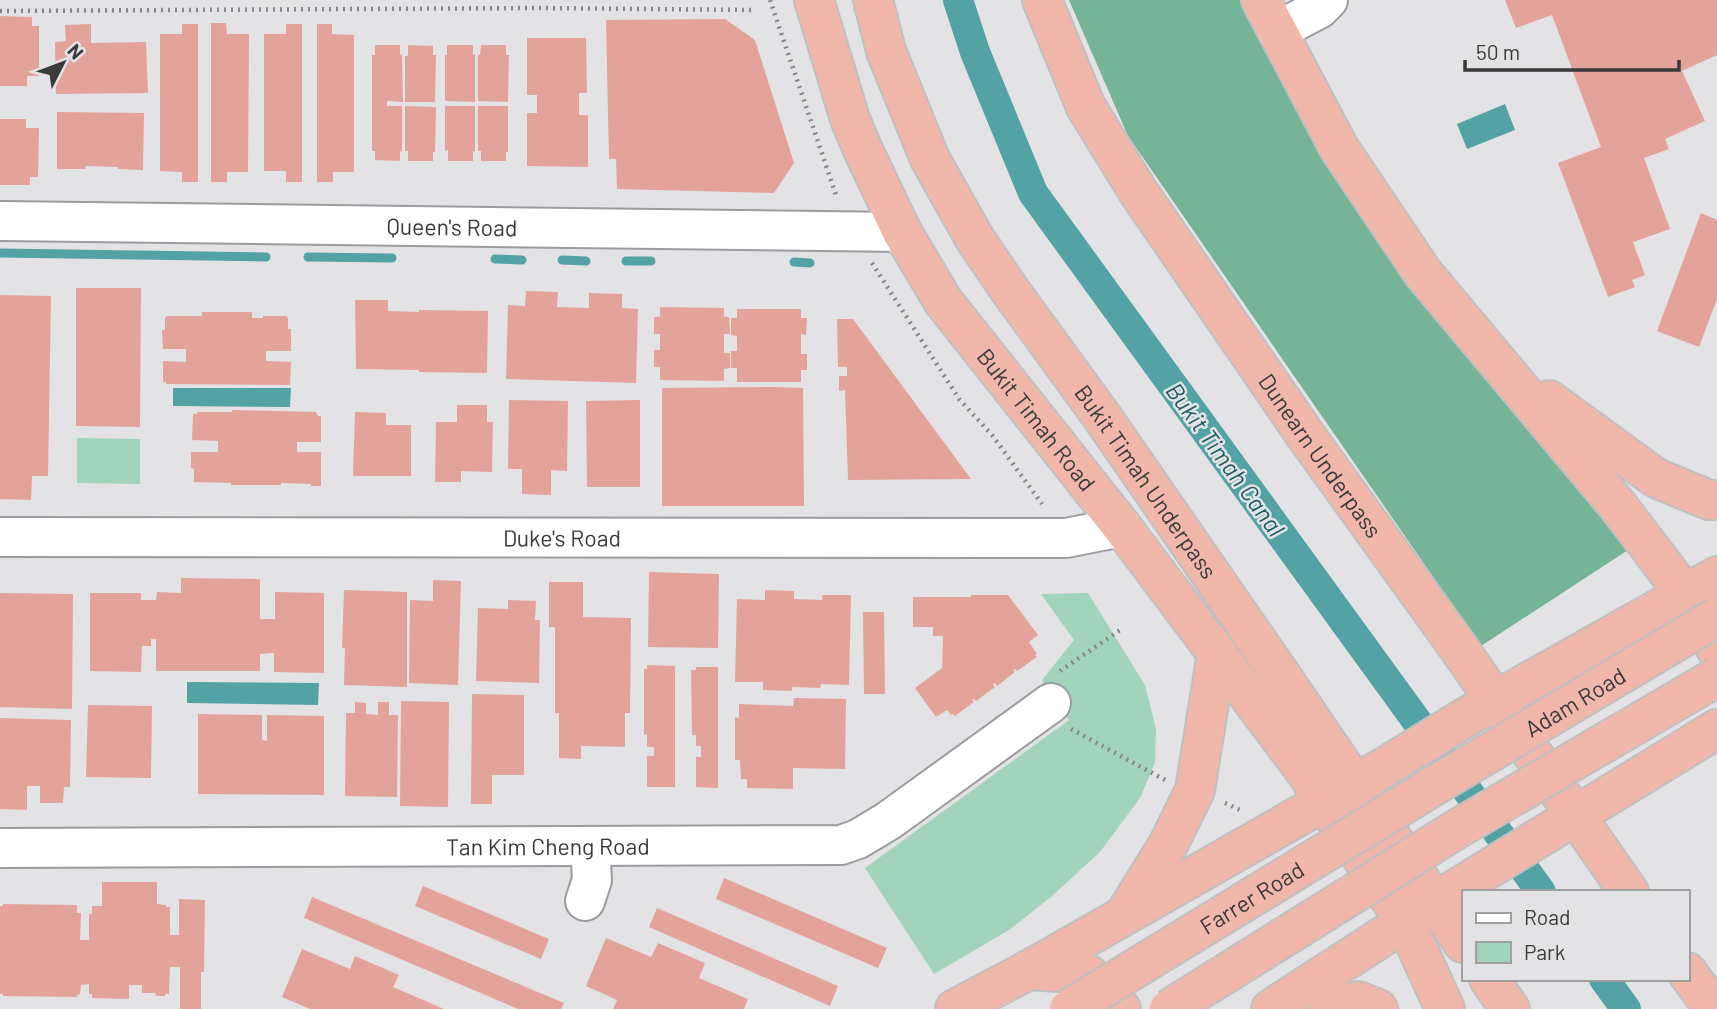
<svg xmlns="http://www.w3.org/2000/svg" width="1717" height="1009" viewBox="0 0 1717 1009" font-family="Barlow,sans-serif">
<rect width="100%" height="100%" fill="#e3e3e6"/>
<path fill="#a1d4bb" d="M77,438L140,439V484L77,483Z
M1088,593L1145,685L1156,729L1155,763L1140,798L1100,852L1052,896L1009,930L934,974L865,868L1069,720L1042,680L1074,640L1041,594Z"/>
<path fill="#76b497" d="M1069,0H1243L1411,286L1628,550L1481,646L1128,136Z"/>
<path fill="#53a2a4" d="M1505,104L1515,130L1467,149L1457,124Z
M173,388H291L290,407L173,406Z
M187,682L319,683L318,705L187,703Z"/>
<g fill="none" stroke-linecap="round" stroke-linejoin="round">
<path stroke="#53a2a4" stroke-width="9" d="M0,253L266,257
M308,257L392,258
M495,259L522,260
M562,260L586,261
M626,261H651
M794,262L810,263"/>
<path stroke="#53a2a4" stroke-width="30" d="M958,0L975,52L1033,193L1541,892
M1604,979L1626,1009"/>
</g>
<path fill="#e3a39b" d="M1505,0H1717V55L1682,71L1705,121L1665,139L1669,149L1644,158L1670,229L1633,242L1645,275L1632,280L1635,287L1608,297L1558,163L1601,147L1552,15L1516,28Z
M0,16L32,17V26H39V76H27V86H0Z
M725,19L755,40L794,163L774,193L617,189L616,159H609L606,20Z
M211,23H226L227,34H249L248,172H227V182H211Z
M91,24V43L146,42L148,93L56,94L55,42L66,41L65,25Z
M182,24H198V182H182V172L160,171V34H182Z
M286,24H302V182H286V171H264V34H286Z
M317,24H332V34L354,35V172H333V182H317Z
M527,38H586L587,93H579V115H588V167L527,166V113H537V95H527Z
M375,45H400V55L402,54L403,102L387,101V106H402V152L400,151V161L375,160V151H372V55H375Z
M408,45L433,46V55H436L435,102H405V56H408Z
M447,45H473V55L475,54V102L445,101V55H447Z
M481,45H506V55H509L508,102L478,101V55H480Z
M405,106L436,107L435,152H433V161H408V151H405Z
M445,106H475V152L473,151V161H448V150L445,151Z
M478,106H508V152H506V161H481V151H478Z
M57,112L144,113L143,170L118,169V167L85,166L86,169H57Z
M0,119H26V128H39L38,177H30V185H0Z
M1701,213L1717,220V299L1699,347L1657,331Z
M76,288H141L140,427L76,426Z
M526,291L558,292L557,307L589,308V293L622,294V308L638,309L636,383L506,379L508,305L525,306Z
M0,295L51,296L48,476H32L31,500L0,499Z
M355,300H388V311L419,312V310L488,311L487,373L419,372V370L356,369Z
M660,307L724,308V317H729L730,334H724V353H730V368L724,369V381L660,380V367H654V350H660V334H654V317H660Z
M737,309H801V318H807L806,335L801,334V354H807V370H801V382H737V368H731V351H737V336L731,335V318H737Z
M202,312H252V318H263V316H286L288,318V329H291V351H266V361L291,362L290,385L166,384V382H163V361L186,362V349H163L162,330H165V318L167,316H202Z
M837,319H853L971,479L848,480L845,390L839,391V376H847V367H838Z
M775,387L803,388L804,506H662V388Z
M509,400L568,401L567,471L551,470V495L522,494V469H508Z
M640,400V487H587L586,401Z
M457,405H487V422H493L492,472L461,471V482H435L436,422H457Z
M232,410L316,412L318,416H321V442H297V452H321V486H311V484L281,483V485H231V483L194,482V469L191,468V452H218V441L192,440L193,414H197V412H232Z
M355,412L386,413V425H411V476H353Z
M649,572L719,574L718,648L648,647Z
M181,578L260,579V619H275V592L324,593V673L274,672V653L260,654V671H156V639H151V646H142L141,672L90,671V593H141V600H156L157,592L181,593Z
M433,580L461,581L458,685L409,683L410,600L433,601Z
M549,582H583V617L631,618L630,713H625V747L581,746V759L559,758V713H555V627H549Z
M344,590L407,592V687L344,685L345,648H342Z
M765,590L794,591V599L822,600V595H851L849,685L821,684L820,688L792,687V691L763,690V682H735L737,599L765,600Z
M0,593L73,594L72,709L0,707Z
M971,595H1008L1038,635L1029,642L1037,654L1035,655L1037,657L1017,671L1015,669L1013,670L1015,672L997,686L995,683L993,684L995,687L976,701L974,699L972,700L974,702L955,716L953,714L951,715L947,710L936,717L915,688L942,668L943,636H933V627H913V597H971Z
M508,600L536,601L535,620H540L539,683L476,681L478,608L508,609Z
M863,612H884L885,694H864Z
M647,665L675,666V787H647V756H654V747H647V734L644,735V669H647Z
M696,667H718V788L696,787V757H701V746H696V735H692L691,670H696Z
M472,694L524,695V775H492V804H471Z
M794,698L846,699L845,769L793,768V789L747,788V779H741L740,760H735V717L739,718V704L793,706Z
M401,701L449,702L448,807L400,806Z
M355,702L366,703V714L378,715V702H389V715H398L397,797L345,796L346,713H355Z
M88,705L152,706L151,778L86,777Z
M198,714L262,715V740L267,741V715L324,716V795L198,794Z
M0,718L71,720L70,787H64L63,803H40V786H27V810L0,809Z
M724,878L887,948L878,968L716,899Z
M102,882H157V904L166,905V907H170V935H179V899L205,900L204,972H201V1009H180V967H170L169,994H165V996H156L155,993H142V985H129V999L92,998V994H89V984L81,985L80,994L77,995V997L3,996V994H0V906H3V904L77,905V913H81L80,940H89V914H92V906H102Z
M423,886L549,939L541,959L415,906Z
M312,897L564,1003L561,1009H518L304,918Z
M657,908L838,986L830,1006L649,927Z
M606,938L651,957L658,943L705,963L699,978L748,999L744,1009H613L617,1000L586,986Z
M302,949L350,969L355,956L399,975L393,987L444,1009H310L282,997Z"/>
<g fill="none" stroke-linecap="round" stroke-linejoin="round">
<g stroke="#9b9c9f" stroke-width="42">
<g id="minor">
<path d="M1277,31L1319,9L1328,0"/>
<path id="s1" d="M0,221L902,232"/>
<path id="s2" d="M0,537L1066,538L1122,527"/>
<path id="s3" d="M0,848L841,845L858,839L888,821L1051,703"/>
<path d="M585,901L592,880L590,846"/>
</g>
</g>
<g stroke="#c0c0c0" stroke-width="42">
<g id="highway">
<path id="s4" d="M814,0L850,119L863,150L902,232L943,301L1122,527L1309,776L1324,802L1405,921L1445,1009"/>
<path id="s5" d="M873,0L886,51L930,159L975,239L1009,289L1100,414L1282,677L1463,943"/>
<path id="s6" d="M1042,0L1086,107L1139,193L1306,436L1458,647L1629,892"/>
<path d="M1261,0L1339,148L1423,273L1618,506L1685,594L1717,650"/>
<path d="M1549,400L1656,478L1709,500H1717"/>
<path d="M1127,911L1169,843L1195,790L1217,653"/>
<path d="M1029,970L1088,974L1121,1009"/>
<path d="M1687,972L1714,1009"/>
<path d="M1489,979L1510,1009"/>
<path d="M955,1009L1029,970L1383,768L1468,716L1717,576"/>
<path d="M1271,1009L1459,887L1717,729"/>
<path d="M1330,1009L1358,1001L1378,1009"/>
</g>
</g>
<path stroke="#878789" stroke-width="4.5" stroke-dasharray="2 5" stroke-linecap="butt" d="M770,0L837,198
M0,11L536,8L754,10
M872,263L959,399L992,435L1042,504
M1060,671L1123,628
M1071,729L1165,780
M1225,803L1242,811"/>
<use href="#minor" stroke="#fff" stroke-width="38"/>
<use href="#highway" stroke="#f0b7aa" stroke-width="38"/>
<g stroke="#c0c0c0" stroke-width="42" stroke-linecap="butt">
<g id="highway-bridge">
<path id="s7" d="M1069,1009L1432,787L1717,617"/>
<path d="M1169,1009L1457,829L1717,677"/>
</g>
</g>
<use href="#highway-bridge" stroke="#f0b7aa" stroke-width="38"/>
</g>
<g text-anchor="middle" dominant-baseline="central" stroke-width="5" stroke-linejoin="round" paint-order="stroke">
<g font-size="23" fill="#3a3a3b" stroke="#e3e3e6">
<text stroke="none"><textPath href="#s1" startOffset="452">Queen's Road</textPath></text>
<text stroke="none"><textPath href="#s4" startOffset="480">Bukit Timah Road</textPath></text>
<text stroke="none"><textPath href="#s6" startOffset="536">Dunearn Underpass</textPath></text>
<text stroke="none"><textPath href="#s5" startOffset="558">Bukit Timah Underpass</textPath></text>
<text stroke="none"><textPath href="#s2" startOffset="562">Duke's Road</textPath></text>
<text stroke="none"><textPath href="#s7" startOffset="592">Adam Road</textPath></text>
<text stroke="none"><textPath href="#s3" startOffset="548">Tan Kim Cheng Road</textPath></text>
<text stroke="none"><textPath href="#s7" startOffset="214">Farrer Road</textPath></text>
</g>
<g font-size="24" font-style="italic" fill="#1c5e60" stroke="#e3e3e6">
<text transform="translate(1226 459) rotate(54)">Bukit Timah Canal</text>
</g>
</g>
<rect x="1462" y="890" width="228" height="91" fill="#e3e3e6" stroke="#9f9fa2" stroke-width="2"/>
<rect x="1476" y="913" width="35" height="10" fill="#ffffff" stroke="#9f9fa2" stroke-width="2"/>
<text x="1524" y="925" font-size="21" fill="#3a3a3b">Road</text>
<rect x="1476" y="942" width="35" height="21" fill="#a1d4bb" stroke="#9f9fa2" stroke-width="2"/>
<text x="1524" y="960" font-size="21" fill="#3a3a3b">Park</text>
<g transform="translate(63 63) rotate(48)" stroke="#e3e3e6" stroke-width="5" paint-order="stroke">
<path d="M0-5L12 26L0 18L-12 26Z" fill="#3a3a3b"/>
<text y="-10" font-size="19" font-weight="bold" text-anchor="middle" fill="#3a3a3b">N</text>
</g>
<path d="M1465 60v10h214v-10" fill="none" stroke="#3a3a3b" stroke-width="3.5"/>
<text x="1476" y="60" font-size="21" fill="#3a3a3b" stroke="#e3e3e6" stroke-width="5" paint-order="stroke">50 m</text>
</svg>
